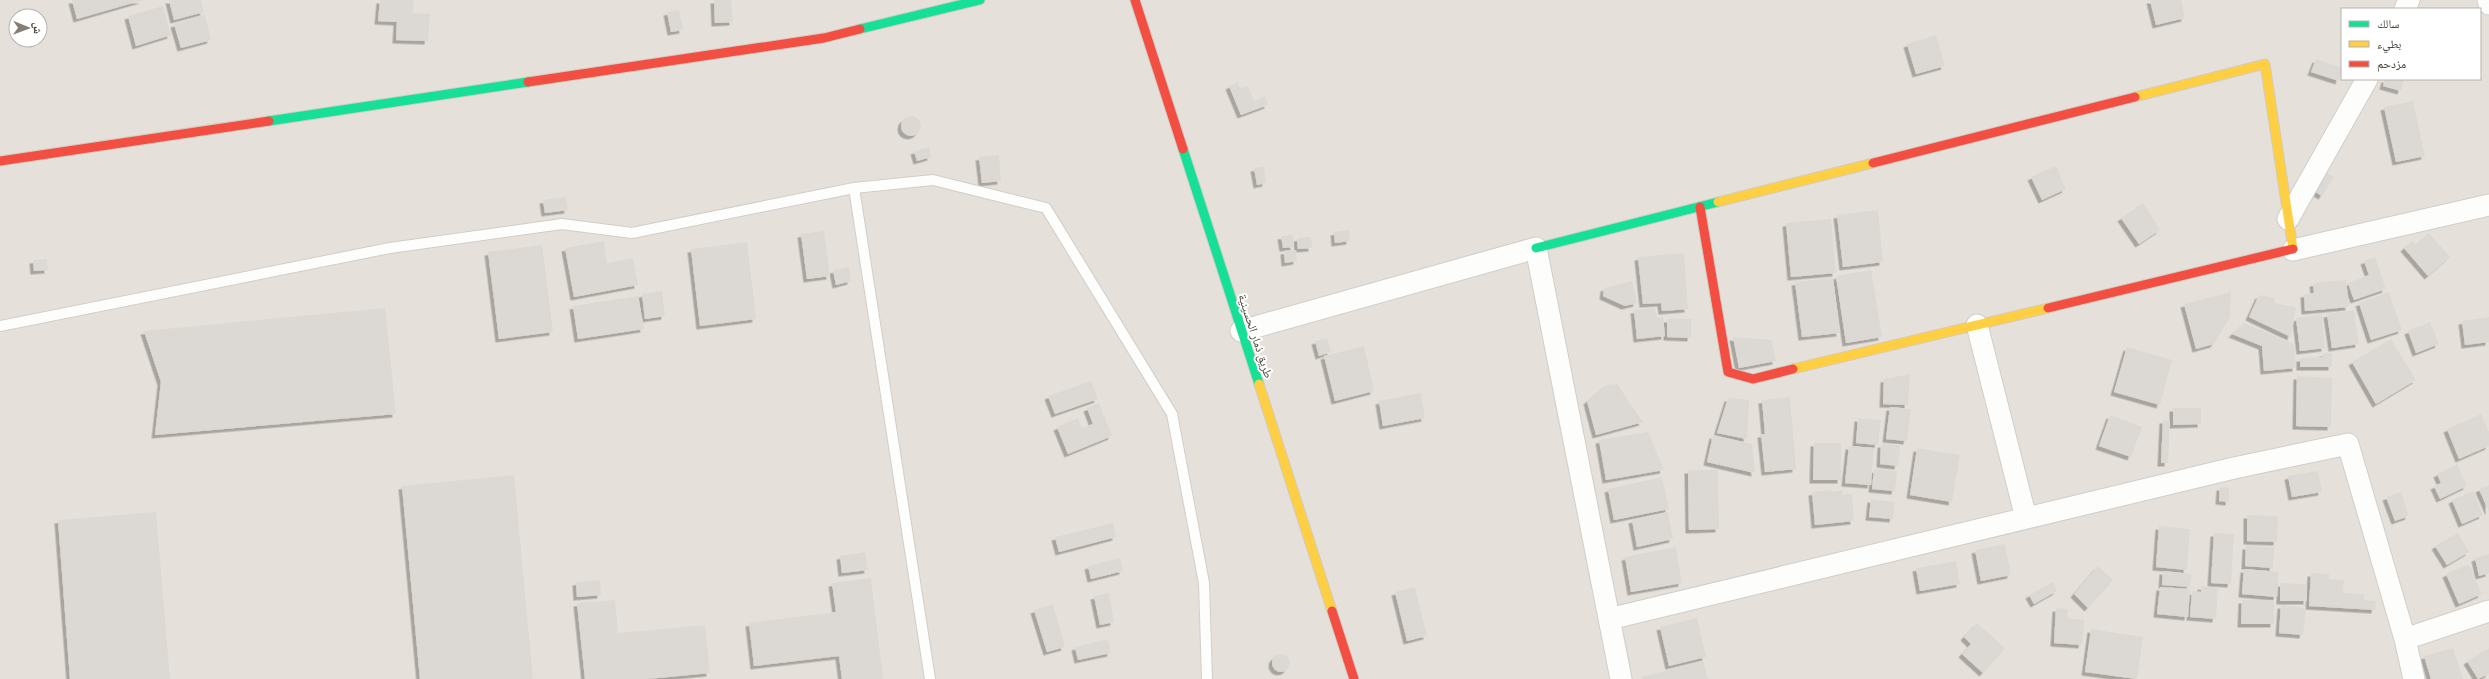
<svg xmlns="http://www.w3.org/2000/svg" width="2489" height="679" viewBox="0 0 2489 679" font-family="'Golos Text','Noto Naskh Arabic',sans-serif">
<defs>
<filter id="shadow"><feDropShadow dx="-3.5" dy="3.5" stdDeviation="0" flood-color="#0004"/></filter>
</defs>
<rect width="100%" height="100%" fill="#f2f0ec"/>
<path fill="#e5e1da" fill-rule="evenodd" d="M0,0H2489V679H0ZM2342,9H2480V79H2342ZM16,16H40V40H16Z"/>
<path fill="#dcd9d4" filter="url(#shadow)" d="M72,0H143L77,19Z
M169,0H201L204,12L174,20Z
M380,0H414L413,13L430,14L428,41L396,40L397,22L378,21Z
M714,0H731L733,22L715,23Z
M2150,0H2181L2185,18L2156,25Z
M163,6L171,35L136,46L128,16Z
M679,10L683,30L671,32L667,12Z
M205,15L211,40L181,48L174,24Z
M1936,35L1945,66L1916,74L1907,44Z
M2316,59L2342,68L2339,81L2311,72Z
M2385,79H2404L2401,91L2383,86Z
M1238,82L1240,88L1248,86L1254,101L1265,96L1268,105L1241,115L1229,86Z
M2413,101L2425,156L2396,162L2384,107Z
M901 126a10 10 0 1 1 20 0a10 10 0 1 1-20 0Z
M929,147L931,157L917,161L914,151Z
M999,155L1001,181L982,183L979,157Z
M2056,166L2066,189L2042,200L2031,177Z
M1264,167L1266,183L1257,185L1254,168Z
M2326,172L2334,177L2322,196L2314,191Z
M566,197L568,210L545,213L543,200Z
M2143,203L2160,230L2139,244L2121,218Z
M1878,210L1883,262L1843,267L1837,215Z
M1831,219L1836,273L1791,277L1786,223Z
M1349,230L1350,241L1335,243L1334,232Z
M824,231L830,276L807,279L801,234Z
M2429,233L2450,257L2428,276L2404,248L2412,241L2415,245Z
M1293,235L1294,247L1283,248L1281,236Z
M1311,237L1312,248L1298,249L1297,238Z
M604,241L607,263L633,258L638,285L574,297L565,248Z
M747,242L756,319L700,326L691,249Z
M542,245L553,332L499,339L488,252Z
M1296,250L1297,261L1285,263L1284,251Z
M1684,253L1688,309L1662,311L1661,303L1643,304L1638,257Z
M2375,257L2386,289L2354,300L2348,283L2369,275L2364,261Z
M47,259L48,270L34,271L33,260Z
M849,267L851,281L836,285L833,270Z
M1871,270L1882,337L1846,343L1836,276Z
M1833,278L1840,333L1802,337L1795,282Z
M2346,280L2349,307L2305,311L2304,294L2314,293L2313,283Z
M1632,281L1637,303L1625,306L1603,296L1604,288Z
M662,291L665,316L645,319L642,294Z
M2231,292L2230,317L2214,344L2196,349L2184,304Z
M2389,292L2402,330L2371,340L2359,303Z
M2259,295L2275,298L2274,303L2296,307L2291,337L2249,317Z
M638,296L644,329L578,339L573,306Z
M385,308L396,414L155,435L161,382L144,331Z
M1655,308L1657,318L1663,317L1665,336L1637,339L1634,310Z
M2354,310L2359,344L2332,348L2327,314Z
M2322,314L2325,348L2300,351L2296,318Z
M2489,317V342L2465,345L2462,321Z
M1667,319H1691V338L1667,337Z
M2430,322L2439,344L2416,353L2408,331Z
M2244,323L2294,344L2296,368L2264,371L2262,346L2232,334Z
M1733,337L1772,340L1776,361L1739,368Z
M1327,338L1331,352L1319,356L1315,341Z
M2391,339L2416,380L2376,404L2352,362Z
M1364,346L1374,391L1335,401L1324,356Z
M2127,347L2172,360L2160,405L2114,392Z
M2323,353H2332V367H2300V358L2323,357Z
M1910,374L1908,405L1883,404L1884,379Z
M2297,376L2332,378L2331,427L2296,426Z
M1091,381L1098,399L1055,414L1048,396Z
M1617,384L1643,422L1596,435L1587,401L1606,385Z
M1421,393L1425,418L1383,426L1379,401Z
M1790,397L1796,469L1765,472L1761,434H1765L1762,400Z
M1728,398L1749,400L1747,439L1717,433Z
M1099,403L1112,436L1068,454L1057,427L1078,418L1082,428L1093,424L1087,408Z
M1890,407L1911,409L1907,441L1886,439Z
M2173,408H2201V424L2173,425Z
M2481,414L2489,432V446L2459,459L2447,429Z
M2110,415L2142,427L2131,457L2099,446Z
M1858,418L1881,420L1878,445L1856,443Z
M2163,420H2170L2168,463H2161Z
M1648,432L1664,470L1606,480L1599,440Z
M1713,435L1752,444L1755,473L1707,462Z
M1814,443H1841V480H1813Z
M1881,444L1900,445L1898,466L1880,464Z
M1849,446L1874,448L1871,485L1845,483Z
M1917,448L1960,455L1952,502L1910,495Z
M2457,464L2467,486L2440,499L2434,486L2441,483L2437,474Z
M1874,469L1897,471L1895,491L1872,489Z
M1688,470H1718L1719,529L1689,530Z
M2318,471L2322,492L2292,497L2288,476Z
M514,475L533,679H420L402,486Z
M1662,477L1669,509L1614,520L1608,489Z
M2489,485V512L2479,489Z
M2220,487L2229,488V502L2219,501Z
M1832,490V492L1843,490L1842,495L1852,494L1854,521L1815,525L1812,492Z
M2473,491L2483,515L2462,524L2452,500Z
M2401,492L2409,516L2395,521L2386,497Z
M1871,499L1895,502L1893,519L1869,517Z
M156,512L170,679H70L58,520Z
M1668,512L1673,539L1637,547L1632,520Z
M2247,515L2278,516L2277,542L2247,541Z
M1113,523L1116,537L1059,552L1055,537Z
M2159,526L2190,529L2187,570L2156,567Z
M2214,533L2234,534L2231,584L2211,583Z
M2458,533L2469,552L2447,565L2435,546Z
M2005,544L2011,575L1981,581L1975,550Z
M2246,546L2274,547L2273,568L2245,566Z
M1676,547L1682,583L1631,592L1625,557Z
M865,552L868,570L842,573L840,556Z
M2489,554V573L2479,576L2475,558Z
M1120,558L1123,571L1091,579L1088,566Z
M1956,561L1960,584L1920,591L1916,568Z
M2469,564L2482,594L2459,604L2446,574Z
M2098,566L2113,580L2088,608L2074,594Z
M2244,569L2279,572L2277,597L2242,594Z
M2163,571L2192,574L2190,587L2162,585Z
M2311,573L2329,574V579L2344,580L2343,593L2364,594V600L2376,601L2375,610L2309,606Z
M871,578L883,679H842L839,656L754,666L749,623L836,612L832,583Z
M600,580L601,595L577,597L576,582Z
M2053,582L2057,591L2034,604L2029,595Z
M2280,583L2307,584V601H2280Z
M2201,586L2218,588L2216,619L2190,617L2192,591L2201,592Z
M1415,587L1427,636L1407,641L1395,592Z
M2160,587L2190,589L2188,617L2157,614Z
M1109,593L1114,622L1100,625L1094,596Z
M615,600L618,633L705,625L710,673L647,679H585L577,603Z
M2242,600H2274V624H2241Z
M1053,604L1065,647L1047,652L1034,610Z
M2281,605L2306,608L2303,635L2279,633Z
M2056,608L2068,609L2067,618L2084,620L2082,645L2054,643Z
M1697,618L1706,657L1669,666L1660,627Z
M1977,623L2005,648L1983,673L1962,654L1971,644L1964,637Z
M2091,629L2143,637L2137,679L2085,672Z
M1108,639L1111,653L1078,660L1075,647Z
M2453,648L2463,679H2431L2424,656Z
M2489,648V674L2478,679L2467,661Z
M1272 663a9 9 0 1 1 18 0a9 9 0 1 1-18 0Z
M1703,661L1708,679H1642V677Z"/>
<g fill="none" stroke-linecap="round" stroke-linejoin="round">
<g stroke="#d0ceca" stroke-width="12">
<path id="lane" d="M854,188L930,679
M0,326L390,248L562,224L632,233L854,188L933,180L1046,208L1172,414L1204,583L1207,679"/>
</g>
<g stroke="#d0ceca" stroke-width="23">
<path id="street" d="M2488,0L2489,4
M2405,9L2409,0
M2288,219L2367,79
M2293,250L2489,205
M1977,325L2026,518
M1241,331L1536,248L1621,679
M1609,619L2234,468L2348,444L2405,639L2489,611
M2405,639L2414,679"/>
</g>
<g stroke="#d0ccc3" stroke-width="11">
<path id="fast" d="M860,29L980,0
M269,121L528,82
M1183,149L1259,384
M1536,248L1718,202"/>
</g>
<g stroke="#d0ccc3" stroke-width="11">
<path id="slow" d="M2135,97L2265,64L2293,249
M1718,202L1873,163
M1793,369L2048,308
M1259,384L1332,611"/>
</g>
<g stroke="#d0ccc3" stroke-width="11">
<path id="jam" d="M1135,0L1183,149
M528,82L824,38L860,29
M0,161L269,121
M1873,163L2135,97
M1700,207L1728,372L1753,379L1793,369
M2048,308L2293,249
M1332,611L1354,679"/>
</g>
<use href="#lane" stroke="#fdfdfc" stroke-width="10"/>
<use href="#street" stroke="#fdfdfc" stroke-width="21"/>
<use href="#fast" stroke="#16e098" stroke-width="9"/>
<use href="#slow" stroke="#ffcf43" stroke-width="9"/>
<use href="#jam" stroke="#f24e42" stroke-width="9"/>
</g>
<g text-anchor="middle" dominant-baseline="central" stroke-width="4" stroke-linejoin="round" paint-order="stroke">
<g font-size="12" fill="#484138" stroke="#fff">
<text transform="translate(1256 336) rotate(72)">طريق ذمار الحسينية</text>
</g>
</g>
<rect x="2341" y="8" width="140" height="72" fill="#ffffff" stroke="#b6b3af"/>
<rect x="2349" y="21" width="20" height="6" fill="#16e098" stroke="#b6b3af"/>
<text x="2377" y="28" font-size="12" fill="#484138">سالك</text>
<rect x="2349" y="41" width="20" height="6" fill="#ffcf43" stroke="#b6b3af"/>
<text x="2377" y="48" font-size="12" fill="#484138">بطيء</text>
<rect x="2349" y="61" width="20" height="6" fill="#f24e42" stroke="#b6b3af"/>
<text x="2377" y="68" font-size="12" fill="#484138">مزدحم</text>
<g transform="translate(28 28) rotate(91)"><circle r="19" fill="#ffffff" stroke="#b6b3af"/>
<path d="M0-3L7 15L0 10L-7 15Z" fill="#847e77"/>
<text y="-6" font-size="11" font-weight="bold" text-anchor="middle" fill="#484138">ش</text>
</g>
</svg>
